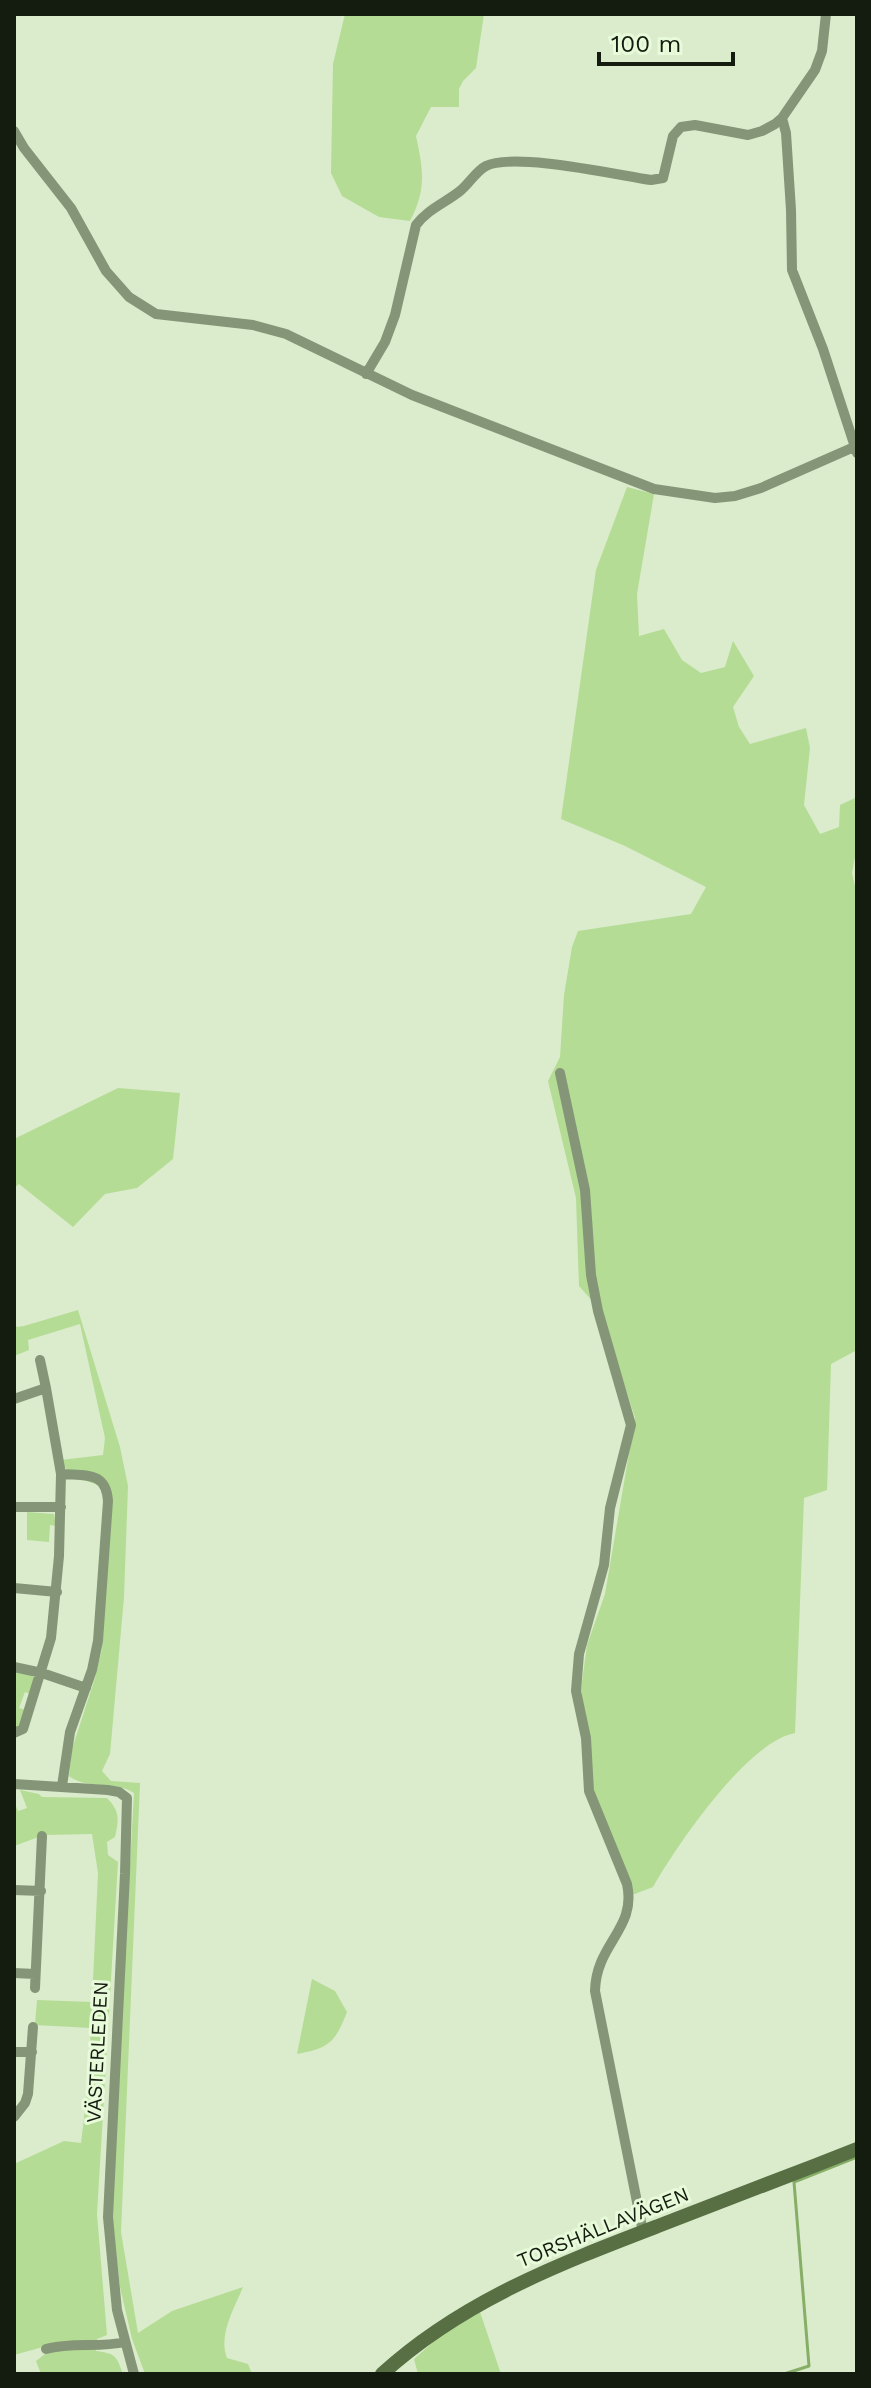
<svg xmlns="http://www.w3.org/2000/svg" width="871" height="2388" viewBox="0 0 871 2388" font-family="'Work Sans',sans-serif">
<rect width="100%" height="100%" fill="#daeccc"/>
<path fill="#b5dc95" d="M345,14H484L476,68L463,81L459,89V107H431L416,136C423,169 427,189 410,221L379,217L342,196L331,173L333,64Z
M627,487L654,494L637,594L639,636L664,629L682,660L701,673L725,667L733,641L754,676L733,707L739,727L750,744L806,728L810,748L804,805L820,834L839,827L840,805L857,797V846L852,873L857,895V1350L831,1364L827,1490L804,1498L795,1733C747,1742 677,1845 653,1887L632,1895L594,1795L581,1689L587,1645L605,1594L635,1418L601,1311L579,1286L576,1198L548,1081L560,1057L564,995L572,947L578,931L691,914L706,887L625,846L561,819L596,570Z
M118,1088L180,1093L173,1159L137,1188L105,1194L73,1227L19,1184L14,1188V1139Z
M78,1310L120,1447L128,1486L124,1597L110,1754L102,1771L111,1781L140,1783L121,2232L138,2333L172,2311L243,2287C234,2309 218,2335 227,2358L248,2364L252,2374H145L132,2339L120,2287L111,2204L134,1793C114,1780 87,1790 69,1776L72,1749L95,1678L102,1649L109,1489C94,1483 66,1477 61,1460L103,1455L105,1438L80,1324L28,1340L29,1350L14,1356V1323L17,1327L24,1326Z
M27,1512L54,1514L56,1526L50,1525L49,1542L27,1540Z
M16,1671L32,1675L35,1681L31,1694L25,1692L19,1708L26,1710L19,1727L14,1729Z
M20,1790L39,1794L42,1797L107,1798C120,1811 119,1820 115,1837L107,1842L108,1855L118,1862L97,2214L107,2335L97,2339L96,2351C116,2354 116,2355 123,2374H41L36,2361L45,2354L43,2347L14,2355V2164L64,2141L81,2143L87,2094L91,2028L35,2025L37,2000L92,2002L98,1873L92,1834L44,1835L14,1846V1802L18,1811L27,1808Z
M312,1979L335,1991L347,2012C335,2043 329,2048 297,2054Z
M480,2312L501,2374H418L414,2359L440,2336Z"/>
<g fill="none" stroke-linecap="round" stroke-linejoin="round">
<path stroke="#87ae67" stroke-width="3" d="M784,2374L809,2366L794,2182L857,2157"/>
<path stroke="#849677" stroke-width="10" d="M782,118L786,133L791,210L792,270L823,349L857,453
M14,131L24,148L71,208L106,271L129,297L156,314L253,325L286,334L412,395L654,489L715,498L735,496L761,488L854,447
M366,374L385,342L395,315L416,225C428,209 445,203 460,191C469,184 476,171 486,166C514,152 617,175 651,180L663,178L673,136L681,127L695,125L748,135L762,131L775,124L782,118L815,70L822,51L826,14
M560,1073L585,1190L591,1275L598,1311L631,1425L610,1508L604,1565L579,1654L576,1691L586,1738L589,1791L627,1884C637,1929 596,1943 595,1991L643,2232
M40,1360L46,1388
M14,1399L46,1388L61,1474L59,1556L51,1638L23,1729L14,1733
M61,1474C86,1476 106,1471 108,1501L98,1641L92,1670L70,1732L62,1786
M14,1507H61
M14,1588L57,1592
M14,1667L42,1673L86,1688
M14,1784L108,1790L119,1792L127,1798L125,1874L108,2217L117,2310L134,2374
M14,1890L41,1891
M14,1973L35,1974
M35,1988L42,1836
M14,2052H32
M14,2117L25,2103L28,2094L33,2027
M46,2349C72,2342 99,2348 125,2342"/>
<path stroke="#576f43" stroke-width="14" d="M382,2374C462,2301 559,2264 658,2226C725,2200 791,2175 857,2149"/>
</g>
<g text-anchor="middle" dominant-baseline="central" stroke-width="6" stroke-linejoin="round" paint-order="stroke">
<g font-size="20" fill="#141b0f" stroke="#e7fad9">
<text transform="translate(97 2052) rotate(-87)">VÄSTERLEDEN</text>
<text transform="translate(603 2227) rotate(-22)">TORSHÄLLAVÄGEN</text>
</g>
</g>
<rect width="871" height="2388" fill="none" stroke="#141b0f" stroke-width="32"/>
<path d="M599 52v12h134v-12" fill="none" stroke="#141b0f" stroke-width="4"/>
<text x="611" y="52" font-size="24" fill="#141b0f" stroke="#e7fad9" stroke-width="6" paint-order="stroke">100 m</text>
</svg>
